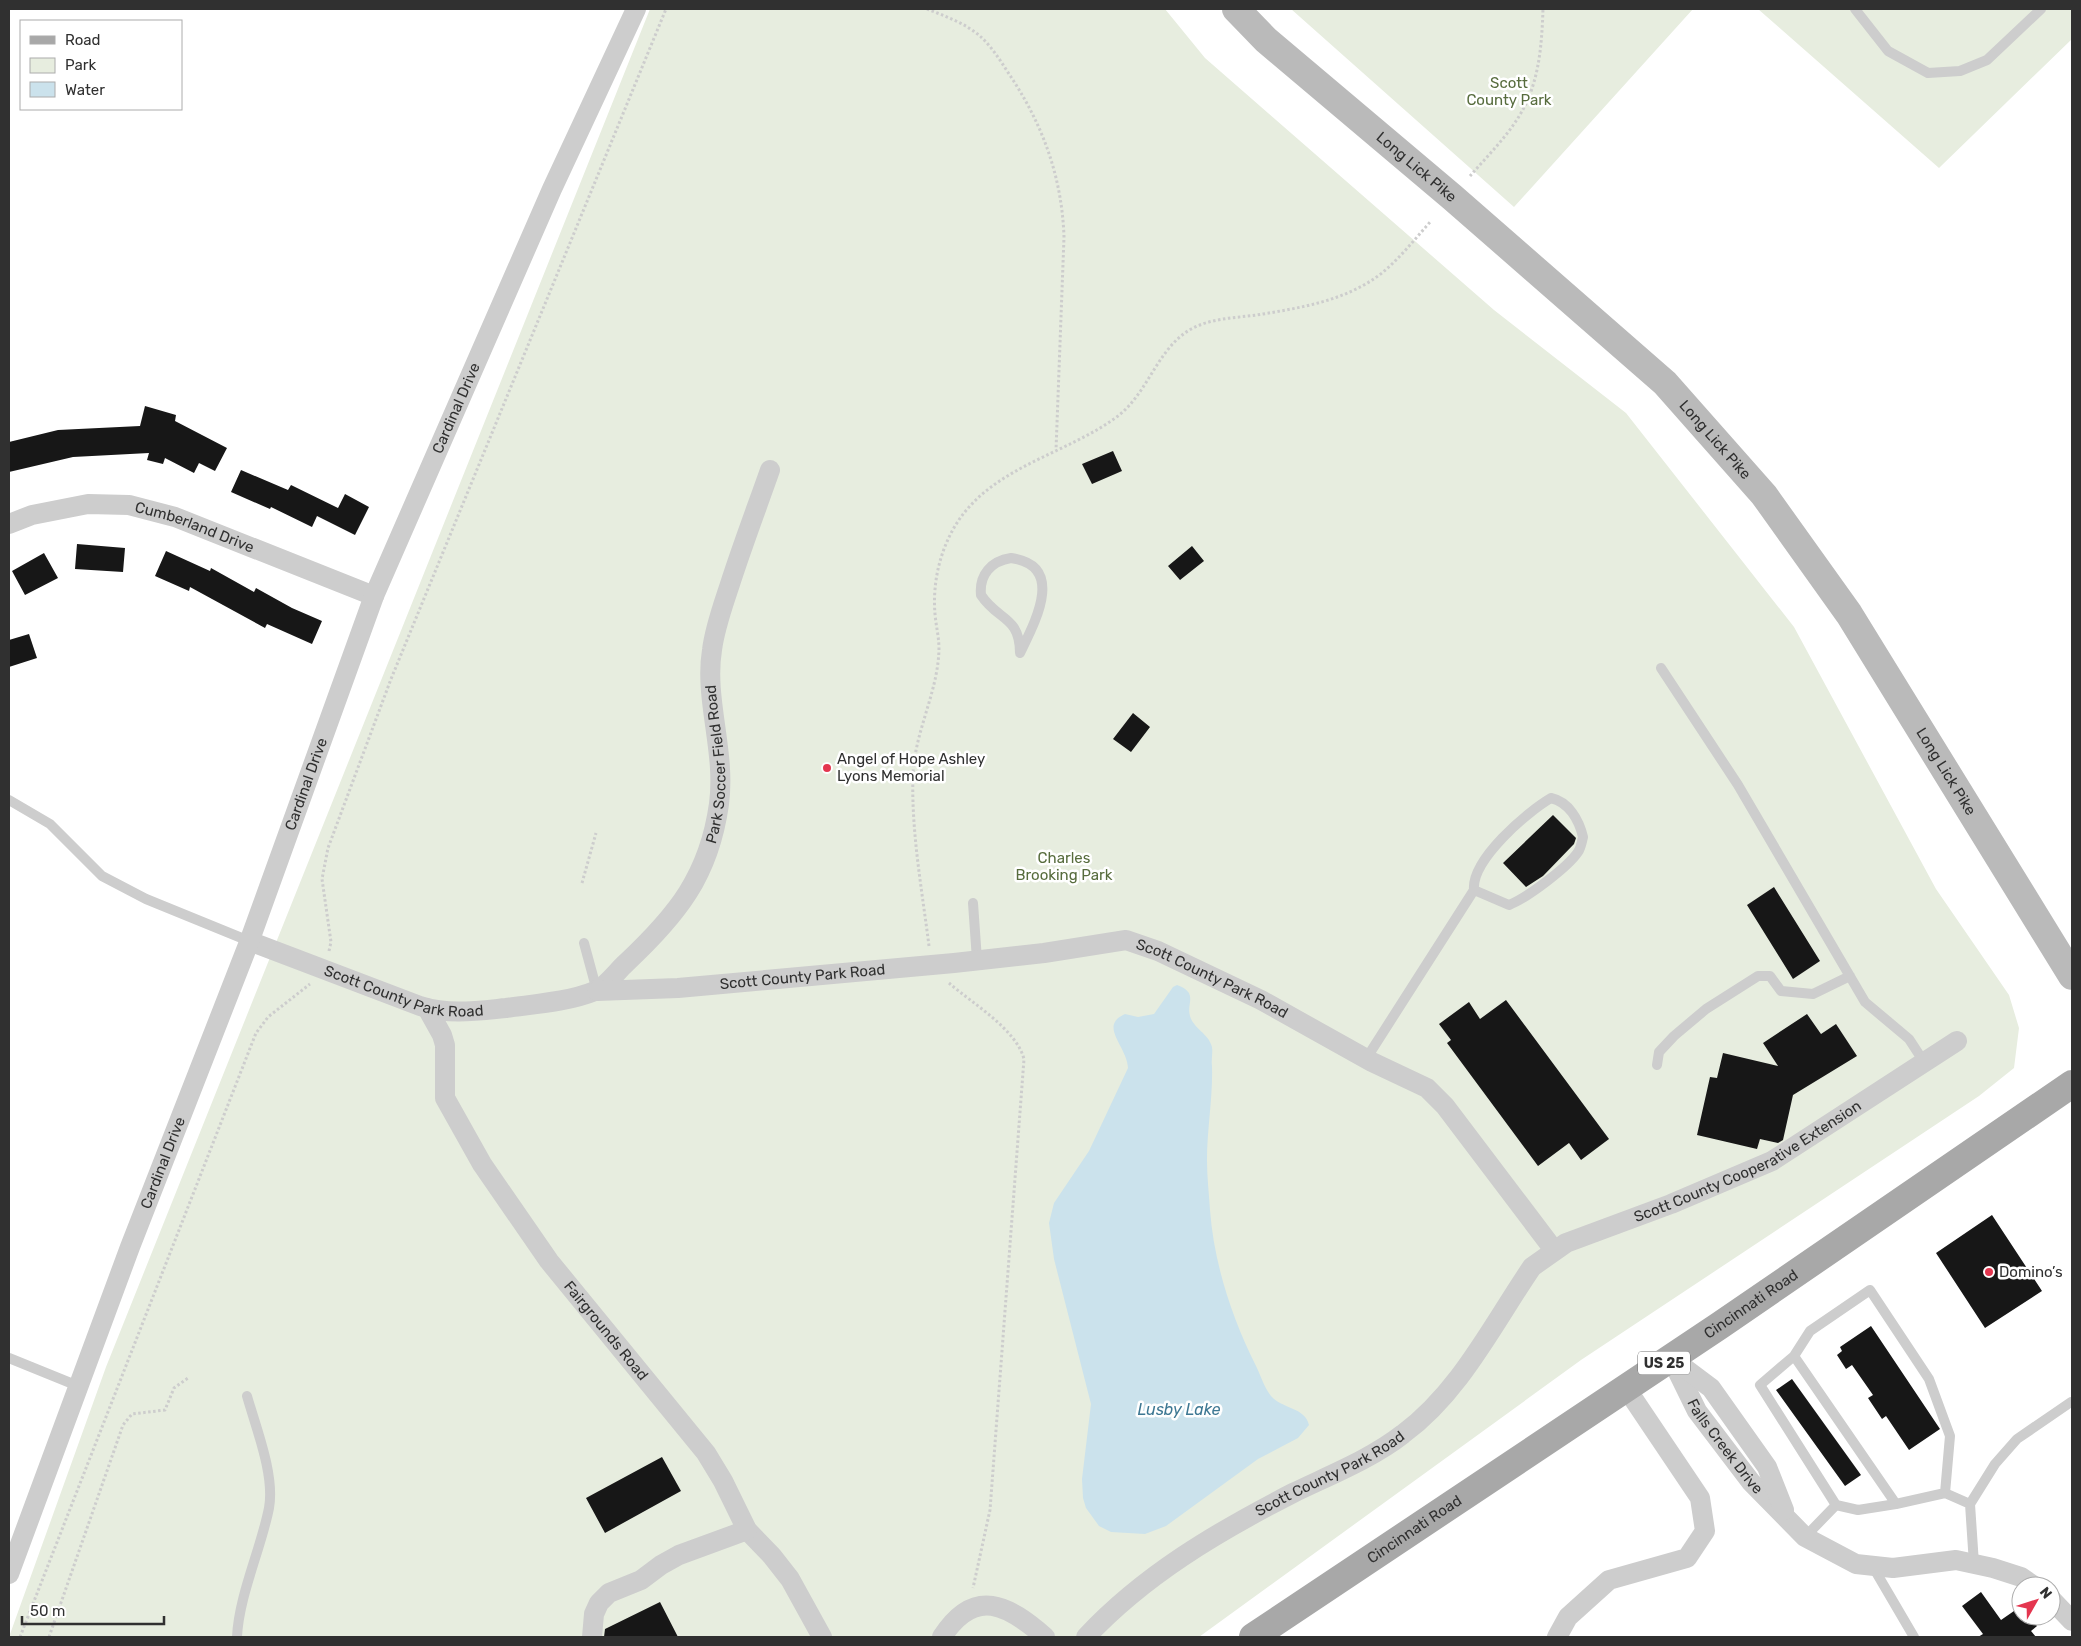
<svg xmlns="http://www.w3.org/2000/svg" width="2081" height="1646" viewBox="0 0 2081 1646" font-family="Rubik,sans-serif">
<rect width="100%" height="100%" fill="#fff"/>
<path fill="#e7eddf" d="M650,9H1165L1205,58L1494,310L1626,413L1794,627L1936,889L2009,995L2019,1028L2014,1068L1979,1096L1581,1360L1199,1637H9L106,1367Z
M1291,9H1693L1514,207Z
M1758,9H2072V39L1939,168Z"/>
<path fill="#cbe2ec" d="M1177,985C1199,993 1186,1003 1190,1016C1193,1028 1209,1034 1212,1047C1213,1053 1211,1060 1212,1066C1213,1098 1207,1129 1207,1161C1207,1177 1209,1194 1210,1210C1214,1264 1232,1318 1256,1366C1261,1376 1264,1387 1271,1396C1282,1409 1305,1407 1309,1425L1298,1438L1258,1459L1166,1526L1145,1534L1111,1532L1099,1526L1086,1508L1083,1498L1082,1479L1091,1404L1054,1259L1049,1223L1054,1203L1089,1151L1128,1068C1127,1046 1098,1026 1125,1014L1138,1017L1154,1014L1173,987Z"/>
<path fill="#171717" d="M145,406L176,415L175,421L227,448L215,471L199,463L194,473L165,458L163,464L147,460L149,453L73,457L9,472V442L58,430L140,426Z
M1113,451L1122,471L1092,484L1082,464Z
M241,470L288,490L291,485L338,508L345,494L369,507L355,535L317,516L312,527L271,507L270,509L231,492Z
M77,544L125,548L123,572L75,569Z
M1192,546L1204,561L1180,580L1168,566Z
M166,551L210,571L211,568L254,592L256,588L292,608L322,621L312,644L267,624L265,628L190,587L189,591L155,576Z
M44,553L58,578L25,595L12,571Z
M29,634L37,658L9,667V640Z
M1133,713L1150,727L1131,752L1113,739Z
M1553,815L1576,838L1574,844L1543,876L1526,887L1503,863Z
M1774,887L1820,961L1793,979L1747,905Z
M1506,1000L1609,1139L1581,1160L1569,1143L1538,1166L1447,1043L1451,1040L1439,1024L1469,1002L1480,1019Z
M1807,1014L1821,1034L1836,1024L1857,1056L1793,1095L1783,1140L1778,1143L1760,1139L1757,1149L1697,1135L1710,1077L1717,1078L1723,1053L1778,1066L1763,1043Z
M1992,1215L2042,1291L1985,1328L1936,1253Z
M1871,1326L1940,1429L1909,1450L1886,1416L1882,1419L1868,1398L1873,1395L1852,1365L1846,1369L1837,1355L1842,1351L1840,1347Z
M1792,1379L1861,1475L1845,1486L1776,1390Z
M662,1457L681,1491L605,1533L586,1498Z
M1981,1592L2001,1620L2014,1611L2018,1616H2029L2037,1626L2031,1631L2036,1637H1978L1983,1634L1962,1606Z
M660,1602L678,1637H604L605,1629Z"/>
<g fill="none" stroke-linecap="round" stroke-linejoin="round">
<path stroke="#cdcdcd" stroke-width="3" stroke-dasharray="2.5 2.5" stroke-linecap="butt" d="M927,9C945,16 967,24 981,37C994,49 1003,65 1013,80C1044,128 1062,179 1064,237L1056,450
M1470,176C1490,153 1516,128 1528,99C1540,71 1542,39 1543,9
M582,883L596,833
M929,946C922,890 911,831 913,774C915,731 938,692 939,649C939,637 936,626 935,614C932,579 942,541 964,513C1003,464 1070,452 1118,416C1149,392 1158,346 1193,328C1215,317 1240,318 1263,314C1305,307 1347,300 1382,273C1400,258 1415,239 1431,221
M329,951L331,942L322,879L328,848L391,679L666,9
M949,983C973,1004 1016,1029 1024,1059L990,1510L973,1588
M20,1637L256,1033L268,1017L310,984
M49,1637L123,1425L132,1414L165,1410L174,1388L188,1378"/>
<path stroke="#cdcdcd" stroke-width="10" d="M1855,9L1888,51L1928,73L1960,71L1987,60L2041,9
M1011,558C1066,566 1035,622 1020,653C1020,616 998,621 981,595C979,575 991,561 1011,558Z
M1661,668L1738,785L1865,1002L1909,1039L1924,1062
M9,800L50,824L102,876L146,899L249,941
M973,903L977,960
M584,943L597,991
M1366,1059L1474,890C1471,860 1527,812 1551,798C1569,802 1579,820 1583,837C1582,841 1581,848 1578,852C1568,867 1527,898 1509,905L1474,890
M1657,1065L1659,1052L1674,1036L1706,1009L1758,976H1770L1781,991L1813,994L1850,976
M1794,1356L1810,1331L1870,1290L1929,1379L1950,1436L1945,1493
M9,1358L78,1386
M1836,1505L1858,1510L1896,1504
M1805,1537L1836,1505L1760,1385L1794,1356L1896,1504L1945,1493L1970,1504
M1974,1564L1970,1504L1995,1464L2017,1439L2071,1402
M1873,1567L1914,1637
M237,1637C239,1595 261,1549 269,1508C275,1475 256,1428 247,1396"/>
<g stroke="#cdcdcd" stroke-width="20">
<path id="s1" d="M9,524L32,515L88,504L129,505L175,517L374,596"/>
<path id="s2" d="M249,941L420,1006C449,1015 476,1011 506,1008C534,1004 568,1002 595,991C606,987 617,971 626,963C677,915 709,876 719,804C726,751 704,699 712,650C715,626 724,603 731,581C743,544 757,507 770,470"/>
<path id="s3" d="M597,991L678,988L954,963L1044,953L1126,940L1158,951L1261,1000L1372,1062L1427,1088L1445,1106L1554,1250"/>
<path id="s4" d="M427,1008L442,1035L445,1045V1098L482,1164L549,1261L706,1453L723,1481L747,1530L772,1556L790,1579L822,1637"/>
<path id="s5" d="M1671,1358L1697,1411L1751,1482L1805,1537L1856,1564L1893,1568L1956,1560L1993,1568L2021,1577L2034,1586"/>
<path d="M1675,1361L1711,1388L1767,1467L1784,1510"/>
<path id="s6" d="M9,1574L130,1247L248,945L374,596L552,189L636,9"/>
<path d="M2051,1599L2072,1621"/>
<path d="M592,1637L594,1614L599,1603L609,1593L641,1580L661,1565L679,1555L747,1530"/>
<path d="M942,1637C975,1586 1008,1605 1045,1637"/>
<path id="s7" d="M1086,1637C1144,1575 1217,1532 1293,1493C1330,1475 1371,1459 1403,1434C1460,1392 1493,1324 1532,1267L1566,1243L1671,1204L1772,1161L1957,1041"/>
<path d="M1557,1637L1568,1617L1609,1580L1687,1558L1705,1531L1700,1498L1626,1388"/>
</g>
<path stroke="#bababa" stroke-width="28" id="s8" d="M1236,9L1266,40L1452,197L1665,383L1764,495L1849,614L2072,976"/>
<path stroke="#a8a8a8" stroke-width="28" id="s9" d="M1253,1637L1719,1326L2072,1084"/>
</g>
<g fill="#e4364f" stroke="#fff" stroke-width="2">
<circle cx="827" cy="768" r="5"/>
<circle cx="1989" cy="1272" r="5"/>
</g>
<g text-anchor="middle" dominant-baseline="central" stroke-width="5" stroke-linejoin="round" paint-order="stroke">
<rect fill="#fff" stroke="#6e6e6e" stroke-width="1" x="1638" y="1351.5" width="52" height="23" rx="4"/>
<g font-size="14" font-weight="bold" fill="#303030">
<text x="1664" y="1363">US 25</text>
</g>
<g font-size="15" fill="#576c3d" stroke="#fff">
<text x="1509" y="83">Scott<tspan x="1509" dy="17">County Park</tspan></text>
<text x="1064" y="858">Charles<tspan x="1064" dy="17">Brooking Park</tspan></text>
</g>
<g font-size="15" fill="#303030" stroke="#fff">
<text stroke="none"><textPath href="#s8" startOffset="240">Long Lick Pike</textPath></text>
<text stroke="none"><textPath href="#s6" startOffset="1249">Cardinal Drive</textPath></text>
<text stroke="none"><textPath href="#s8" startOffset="645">Long Lick Pike</textPath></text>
<text stroke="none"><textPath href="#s1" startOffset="192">Cumberland Drive</textPath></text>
<text stroke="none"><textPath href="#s2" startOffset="631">Park Soccer Field Road</textPath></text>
<text stroke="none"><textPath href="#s8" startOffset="1050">Long Lick Pike</textPath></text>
<text stroke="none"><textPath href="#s6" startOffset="844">Cardinal Drive</textPath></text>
<text stroke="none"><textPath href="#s3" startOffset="206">Scott County Park Road</textPath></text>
<text stroke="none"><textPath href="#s3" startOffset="626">Scott County Park Road</textPath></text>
<text stroke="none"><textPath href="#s2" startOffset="164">Scott County Park Road</textPath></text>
<text stroke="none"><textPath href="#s7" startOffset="832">Scott County Cooperative Extension</textPath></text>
<text stroke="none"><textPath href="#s6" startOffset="439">Cardinal Drive</textPath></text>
<text stroke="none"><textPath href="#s9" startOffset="599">Cincinnati Road</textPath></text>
<text stroke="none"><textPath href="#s4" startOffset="378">Fairgrounds Road</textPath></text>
<text stroke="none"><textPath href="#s5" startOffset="104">Falls Creek Drive</textPath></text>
<text stroke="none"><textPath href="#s7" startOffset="295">Scott County Park Road</textPath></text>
<text stroke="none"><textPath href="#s9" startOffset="194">Cincinnati Road</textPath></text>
</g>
<g font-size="15" fill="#303030" stroke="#fff" text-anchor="start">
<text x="837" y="759">Angel of Hope Ashley<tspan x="837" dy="17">Lyons Memorial</tspan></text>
<text x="1999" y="1272">Domino’s</text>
</g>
<g font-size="16" font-style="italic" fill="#3e7893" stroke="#fff">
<text x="1179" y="1409">Lusby Lake</text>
</g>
</g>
<rect width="2081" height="1646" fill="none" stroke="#303030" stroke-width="20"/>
<rect x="20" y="20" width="162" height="90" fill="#ffffff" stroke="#acacac"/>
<rect x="30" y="36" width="25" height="8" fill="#a8a8a8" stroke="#acacac"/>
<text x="65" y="45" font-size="15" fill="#303030">Road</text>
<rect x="30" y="58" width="25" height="15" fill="#e7eddf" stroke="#acacac"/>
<text x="65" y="70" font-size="15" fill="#303030">Park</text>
<rect x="30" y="82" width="25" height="15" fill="#cbe2ec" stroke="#acacac"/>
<text x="65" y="95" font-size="15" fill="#303030">Water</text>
<g transform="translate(2036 1601) rotate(51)"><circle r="24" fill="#ffffff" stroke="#acacac"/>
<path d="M0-4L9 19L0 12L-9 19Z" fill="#e4364f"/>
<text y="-8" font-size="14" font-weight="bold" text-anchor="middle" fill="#303030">N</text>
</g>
<path d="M22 1616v8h142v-8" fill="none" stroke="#303030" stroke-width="2.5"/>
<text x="30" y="1616" font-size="15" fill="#303030" stroke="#ffffff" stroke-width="4" paint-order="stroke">50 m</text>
</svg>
